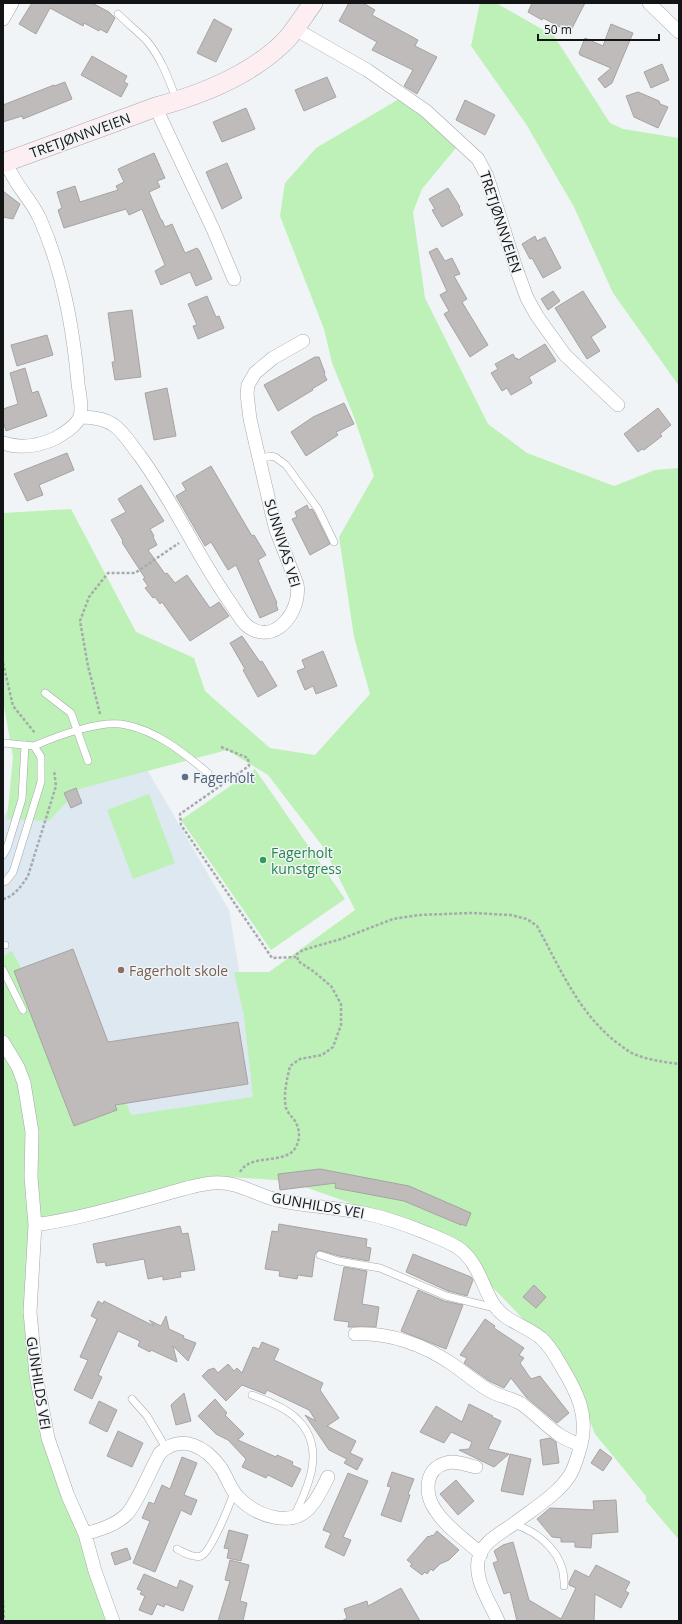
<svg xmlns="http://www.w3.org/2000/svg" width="682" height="1624" viewBox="0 0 682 1624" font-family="'Open Sans',sans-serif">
<rect width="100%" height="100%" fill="#f0f4f6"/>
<path fill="#dee8f0" d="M142,761L229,910L262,1107L56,1160L3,1029V818L9,807Z"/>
<path fill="#bdf1b7" d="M480,3H496L554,36L610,123L623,129L679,138V386L613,293L574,207L526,124L471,46Z
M399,99L460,143L422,189L413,212L425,298L488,424L527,453L614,486L655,470L679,468V1540L646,1501V1496L595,1434L569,1367L502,1297L449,1244L384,1215L288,1181L232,1177L46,1217L39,1230L36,1330L48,1425L113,1621H3V956L12,951L40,1004L115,1074L131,1115L253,1097L244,1016L234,972H269L355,910L324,848L268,775L227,750L79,789L49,821L7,819L13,757L3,701V513L71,509L136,632L194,658L205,691L270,748L315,755L370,694L354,637L339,537L374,476L354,417L332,363L324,329L280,216L285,183L316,148Z
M255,769L345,899L271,950L181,820Z
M149,794L175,863L133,879L107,810Z"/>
<path fill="#c0bbbb" stroke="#a7a3a2" d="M32,3H92L109,12L115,18L107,33L100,29L99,31L84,23L83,26L50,8L36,34L19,24Z
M349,3H363L375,10L372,15L418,40L415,46L437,57L417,94L404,86L413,70L372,50L377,42L339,21Z
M532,3H585L570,32L543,18L542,20L528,12Z
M214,19L232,29L216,62L197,53Z
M611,24L633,33L612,83L605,88L598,79L611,68L580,55L579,53L585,38L603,46Z
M92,56L127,76L124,82L128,84L121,97L81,75Z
M662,64L669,80L651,88L644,72Z
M327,77L336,97L304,111L295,90Z
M65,82L72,99L23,119L22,116L3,122V105L54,85V86Z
M638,92L659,101L660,104L668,107L658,128L634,117L626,96Z
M465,100L495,115L485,135L456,120Z
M246,108L255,129L222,142L213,122Z
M154,153L165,178L157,181L160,187L149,192L161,220H162L165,227L172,224L185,253L197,248L199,250L212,279L196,286L190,272L161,285L155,271L165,265L142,209L129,215L126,209L64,228L58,210L62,208L57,192L75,186L80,202L118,190L116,186L124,182L118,169Z
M227,163L242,198L222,209L206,172Z
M448,188L460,207L459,208L463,215L442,227L432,210L435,209L429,199Z
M3,191L20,204L13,219L3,217Z
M535,236L537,241L545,237L561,268L543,278L532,258L530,259L522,244Z
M437,248L445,261L452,258L460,274L454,276L467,299L462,302L488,345L470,357L444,314L449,311L440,295L447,291L429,252Z
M553,291L560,301L548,310L541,299Z
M583,291L606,327L591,337L600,351L587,359L555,308Z
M207,296L216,317L219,316L224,328L198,339L193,326L197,325L188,304Z
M132,310L141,377L115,380L112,362H115L108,313Z
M47,335L53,355L17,366L11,345Z
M545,344L556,361L529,377L532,383L511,395L507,388L502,391L491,373L498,369L495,364L513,354L516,359L517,358L518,360Z
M315,357H319L325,373L324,374L327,380L312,389L313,390L278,411L264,385Z
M25,368L32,393L38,391L47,416L6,431L3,421V409L18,404L10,373Z
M167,388L176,436L154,440L145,393Z
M344,403L354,424L336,432L338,435L306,456L291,432L313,417Z
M658,408L671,425L660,434L662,436L644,450L642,449L638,452L624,434Z
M67,453L74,470L39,485L43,495L27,501L14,474Z
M211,466L252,536L254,535L266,555L258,560L277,603L276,604L278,610L260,618L236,565L228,570L211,542L205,546L176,496L186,490L182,483Z
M141,485L164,521L150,529L154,536L153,537L157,545L148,550L165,574L167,573L175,583L187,575L210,608L219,602L229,616L190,641L162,602L160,604L155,597L153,598L145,588L148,586L143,579L145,578L123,544L122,542L123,541L111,520L126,512L118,499Z
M307,505L309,510L312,509L314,512L330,544L310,555L292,519L297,517L295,512Z
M242,636L260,662L262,661L277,686L258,697L243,670L245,669L230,643Z
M323,651L337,686L316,694L313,686L305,690L297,671L305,668L302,660Z
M76,788L82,803L71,808L64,793Z
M73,949L108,1042L238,1022L248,1084L115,1105L117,1110L74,1126L14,971Z
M320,1169L409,1186L471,1213L466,1226L461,1224V1225L404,1201L335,1188L336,1183L280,1190L278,1174Z
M279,1224L367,1239L366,1247L371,1248L369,1261L339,1256L319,1250L315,1254L312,1277L298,1275L297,1279L279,1276L280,1271L265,1269L272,1231L278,1232Z
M180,1226L182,1234L188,1233L195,1270L180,1272L181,1277L163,1280V1276L148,1279L144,1259L106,1266L105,1262L97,1263L93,1244Z
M413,1254L471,1277L473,1280L467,1296L448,1291L406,1272Z
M344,1267L367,1271L362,1304L379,1307L376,1327H348L349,1322L334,1320Z
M534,1285L546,1297L536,1308L523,1297Z
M418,1290L444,1301L463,1305L446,1349L401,1331Z
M98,1301L103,1304L104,1301L154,1326L149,1320L161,1326L166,1316L169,1329L184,1336L183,1338L196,1343L188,1361L173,1346L177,1362L151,1350L150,1352L138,1346L140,1341L118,1331L98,1375L102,1377L92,1399L74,1390L88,1360L80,1357L97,1319L91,1316Z
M485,1319L495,1326L494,1328L524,1348L519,1355L524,1358L520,1363L531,1379L540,1376L569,1413L557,1423L526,1397L511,1378L504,1388L489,1381L464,1363L467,1358L460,1355Z
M262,1342L279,1349L274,1360L323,1383L320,1390L339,1418L327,1426L356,1441L350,1453L363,1459L357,1470L344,1463L347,1459L329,1450L305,1415L316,1421L309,1410L267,1390L265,1394L242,1385L226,1401L202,1376L208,1370L214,1368L218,1373L228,1364L234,1371L237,1368L242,1373L253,1347L259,1349Z
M184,1393L191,1421L176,1425L171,1405Z
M215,1399L227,1413L225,1415L244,1434L238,1440L276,1457L277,1455L293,1462L292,1465L301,1469L292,1487L268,1475L266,1478L242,1467L246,1459L228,1440L216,1434L198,1416Z
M99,1401L117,1410L107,1432L89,1423Z
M469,1404L493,1416L492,1417L501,1421L488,1449L509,1454L494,1467L459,1450L469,1449L472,1442L451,1432L444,1443L420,1432L436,1406L462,1422Z
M118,1431L143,1443L132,1467L107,1456Z
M550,1438L556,1442L559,1463L543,1465L540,1440Z
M600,1449L612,1458L603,1471L591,1463Z
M510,1454L531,1459L523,1495L501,1491Z
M182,1457L197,1463L184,1495L197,1500L191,1515L181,1510L155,1572L133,1563L150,1521L142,1518L149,1502L154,1504L162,1485L170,1489Z
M392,1472L414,1479L408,1494L410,1495L401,1522L381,1515L391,1487L387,1486Z
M348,1473L368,1481L343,1537L351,1540L344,1556L325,1547L331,1533L323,1530Z
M456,1480L474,1501L458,1515L440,1494Z
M616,1500L618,1532L592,1534L591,1548L575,1547V1542H561V1538L552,1537L537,1519L550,1508L594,1510L593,1501Z
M229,1530L248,1535L241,1561L227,1558L229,1549L224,1548Z
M437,1531L459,1550L449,1560L440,1564L433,1571L431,1569L427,1574L425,1572L422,1575L410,1566L412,1564L407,1560L428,1536L429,1537L432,1535L433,1536Z
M513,1542L529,1600L561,1619L576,1588L569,1585V1582L575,1570L589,1577L596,1565L630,1582L625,1591L629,1593L621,1608L595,1594L594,1621H517L510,1592L504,1594L493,1563L498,1561L494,1551L503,1545Z
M127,1548L131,1559L115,1565L111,1553Z
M230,1560L249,1565L240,1601L247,1603L243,1621H218L230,1581L225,1580Z
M144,1574L177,1588L180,1580L193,1586L183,1611L165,1604L164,1607L157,1604L152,1615L139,1610L145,1596L140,1594L142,1591L137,1589Z
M401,1588L420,1621H342L347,1618L344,1609L367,1601L368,1606Z"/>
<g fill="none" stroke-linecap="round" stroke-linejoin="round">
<g stroke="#a5a8ab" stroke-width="8">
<path id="lane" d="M118,14C127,23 137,31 146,40C161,57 169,80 177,101
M259,459L270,456L275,457L286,465L318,509L334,542
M45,693L71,713L88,761
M3,743L34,746L41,757V782L13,872L6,881L3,882
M34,746C57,736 102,719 126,725C157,731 184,753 208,773
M3,855L7,848L22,799L25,745
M3,945H5
M3,970L23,1010
M320,1255L338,1261L380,1268L446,1296L495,1308
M252,1395C266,1400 288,1409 298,1420C326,1448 309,1486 294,1516
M132,1399L147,1416L166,1448
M513,1524C540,1532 566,1555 564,1586
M177,1549C185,1553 193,1558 201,1556C211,1552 230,1504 234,1492"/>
</g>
<g stroke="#a5a8ab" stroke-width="14">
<path id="street" d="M649,3L679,32
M3,19L12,3
M295,29L367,70L426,111L478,159L487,176L516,268L527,298L537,316L565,355L618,405
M156,107L161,119L213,229L234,279
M80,417C91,417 106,419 115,426C125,434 132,446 140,456C173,501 195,552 227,598C233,606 239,618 246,625C274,648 302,611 297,584L276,530L272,514L250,419L247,394L248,385L255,373L273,358L303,341
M3,443C21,449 39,446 56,438C64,433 77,426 80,416C83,407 79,393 78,383C73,326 63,271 40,219C30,197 14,185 6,162
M3,1042L18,1067L24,1083L32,1132L31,1177L35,1225L30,1312L36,1375L48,1438L68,1496L85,1534L95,1571L113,1621
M35,1225C76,1219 115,1208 155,1197C173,1192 193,1185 212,1183C238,1180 258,1197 282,1201C309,1206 337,1208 363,1213C384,1217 404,1224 424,1232C436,1237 447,1241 457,1247C485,1266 482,1301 506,1317C518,1325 530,1329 541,1338C549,1345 555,1355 560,1364C576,1390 589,1414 581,1445C578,1455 575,1467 570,1475C558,1494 533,1509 515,1523C501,1533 481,1542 478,1561C475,1582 490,1602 498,1621
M355,1334C389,1332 424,1345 452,1364C465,1373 476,1383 490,1391C500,1397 513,1398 523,1405C541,1418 559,1441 581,1444
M476,1467C466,1465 456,1460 446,1463C423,1469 425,1496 436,1511C447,1528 466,1540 481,1554
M85,1534C99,1530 116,1525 127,1514C139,1500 150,1470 160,1453C182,1433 206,1447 221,1468C227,1477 230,1489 238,1497C256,1516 292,1529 311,1506C318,1498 323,1487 328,1477"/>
</g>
<g stroke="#a5a8ab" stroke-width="20">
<path id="secondary" d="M3,163L156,107C204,94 254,74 288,38C297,27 305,14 313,3"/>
</g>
<path stroke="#a7aaac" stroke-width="2.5" stroke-dasharray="3 2" stroke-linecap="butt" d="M3,663L13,706L35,733
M100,714L88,666L80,621L89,597L108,573H135L179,543
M221,747L248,758L249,766L180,814L181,825L272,958L296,957
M3,899C14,897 22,885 28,876L56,786L54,770
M240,1172C249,1156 272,1162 287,1155C299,1150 302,1134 296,1123C294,1118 288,1114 286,1108C283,1094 287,1080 290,1066L300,1059L322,1055L333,1047L341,1025V1004L331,986L313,971L298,961L297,954L303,950L341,939L393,919L419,915L472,913L511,915L527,919L537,926C560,968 578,1012 616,1042C622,1046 627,1051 634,1054C648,1060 664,1062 679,1064
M3,1600L4,1621"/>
<use href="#lane" stroke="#fff" stroke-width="7"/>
<use href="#street" stroke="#fff" stroke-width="13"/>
<use href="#secondary" stroke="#fdeef2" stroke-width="19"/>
</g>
<circle fill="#5c6f8a" stroke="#f0f4f6" stroke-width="1.5" cx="185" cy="777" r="4"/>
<circle fill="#2e9e5b" stroke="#f0f4f6" stroke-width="1.5" cx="263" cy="860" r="4"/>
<circle fill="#8d6e63" stroke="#f0f4f6" stroke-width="1.5" cx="121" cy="970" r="4"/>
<g text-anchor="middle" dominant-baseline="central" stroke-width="3" stroke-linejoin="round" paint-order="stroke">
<g font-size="14" fill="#131415" stroke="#f0f4f6">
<text transform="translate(80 135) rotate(-20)">TRETJØNNVEIEN</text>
<text transform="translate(501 222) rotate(72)">TRETJØNNVEIEN</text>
<text transform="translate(283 543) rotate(73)">SUNNIVAS VEI</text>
<text transform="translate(318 1205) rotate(10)">GUNHILDS VEI</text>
<text transform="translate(39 1383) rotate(81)">GUNHILDS VEI</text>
</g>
<g font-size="14" fill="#4e5e75" stroke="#f0f4f6" text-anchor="start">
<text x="193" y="777">Fagerholt</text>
</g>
<g font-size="14" fill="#27864d" stroke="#f0f4f6" text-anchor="start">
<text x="271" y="852">Fagerholt<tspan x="271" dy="16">kunstgress</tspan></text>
</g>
<g font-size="14" fill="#785e54" stroke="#f0f4f6" text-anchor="start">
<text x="129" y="970">Fagerholt skole</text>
</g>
</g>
<rect width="682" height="1624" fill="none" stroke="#131415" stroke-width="8"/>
<path d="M538 34v6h121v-6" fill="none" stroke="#131415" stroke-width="2"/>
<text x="544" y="34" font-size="12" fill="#131415" stroke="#f0f4f6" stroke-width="3" paint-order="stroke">50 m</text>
</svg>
